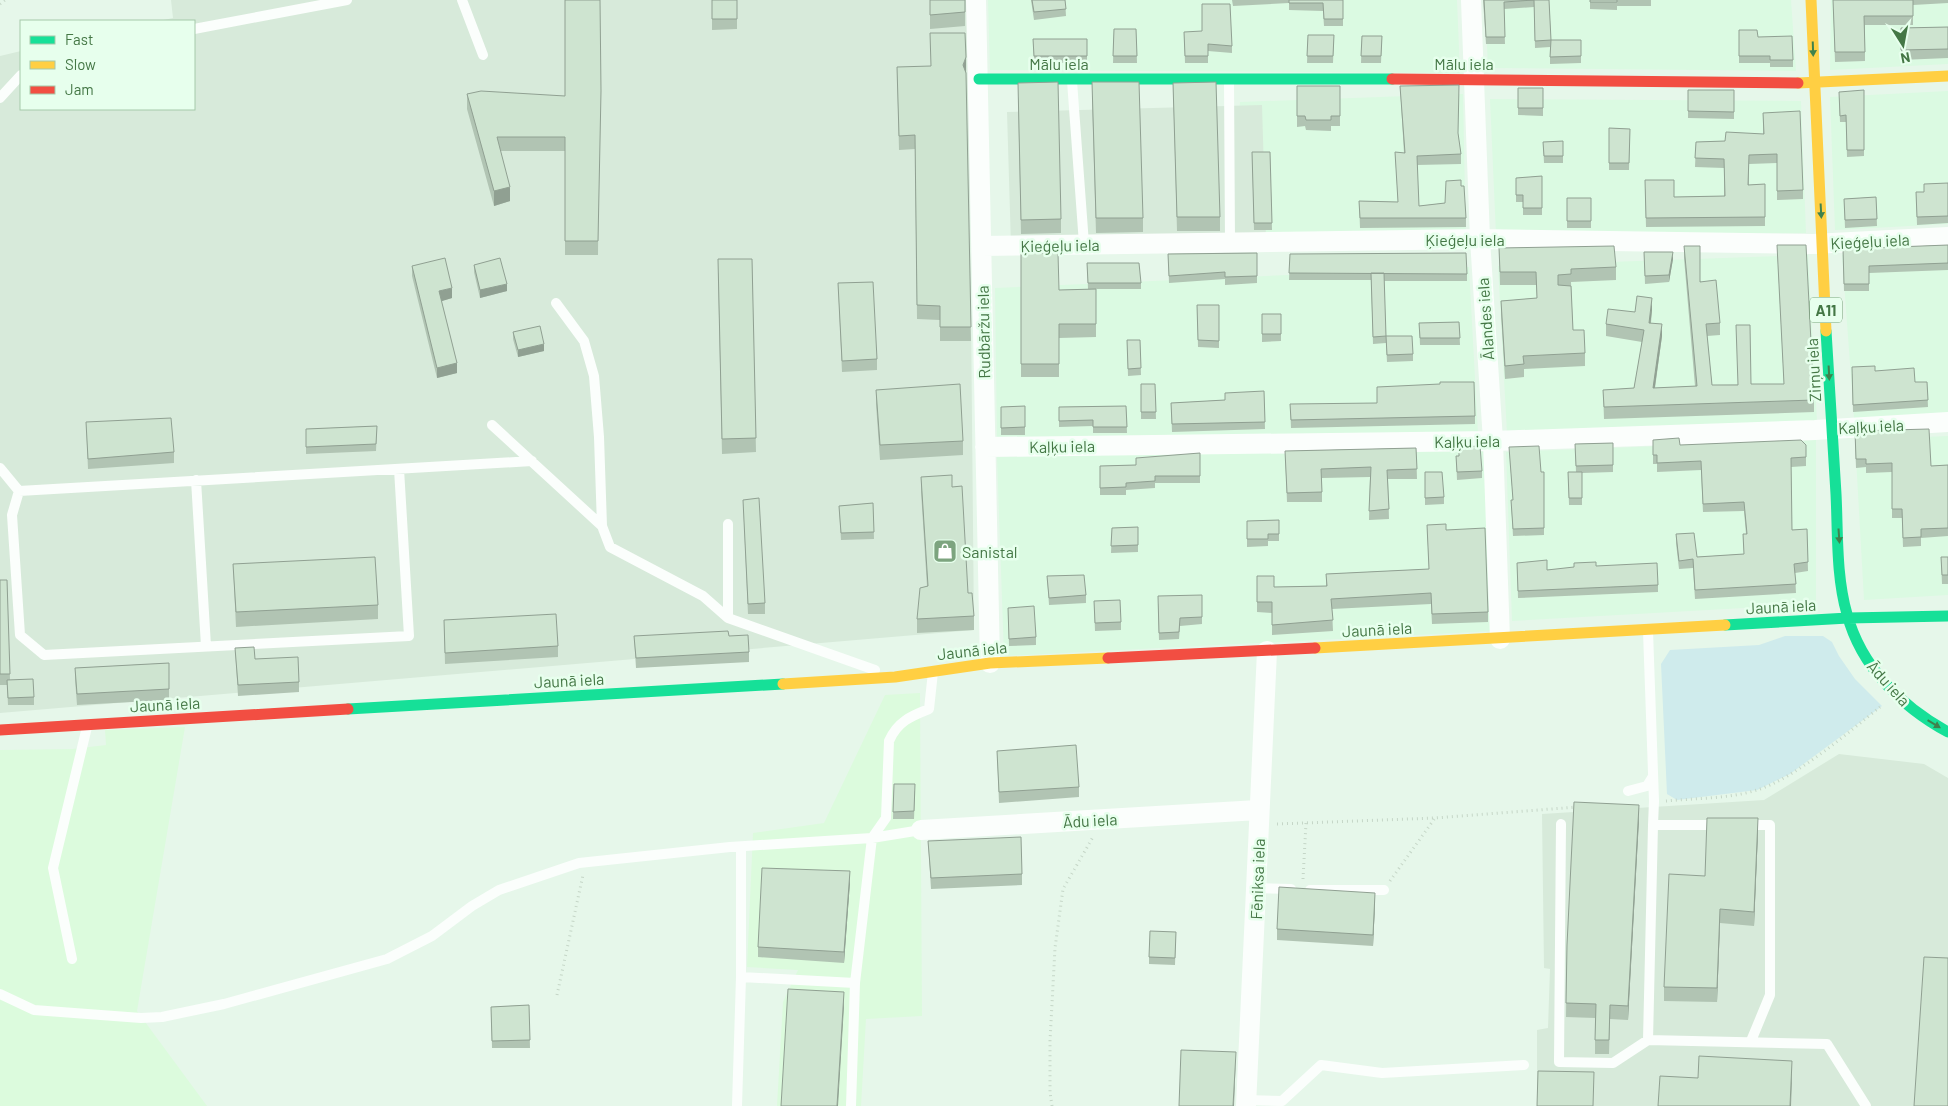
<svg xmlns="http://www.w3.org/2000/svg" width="1948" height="1106" viewBox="0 0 1948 1106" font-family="Barlow,sans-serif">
<rect width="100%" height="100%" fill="#e6f7ea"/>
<path fill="#dbfae2" d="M988,0H1457L1460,73L990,70Z
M1485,0H1791L1796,71L1488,68Z
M1831,0H1948V64L1830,70Z
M1948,91V224L1835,230L1830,97Z
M1463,94L1466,244L1228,249L1240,102Z
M1490,99L1801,101L1806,233L1496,235Z
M1948,252V414L1854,418L1842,255Z
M1808,255L1817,422L1507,434L1498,266Z
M1469,267L1478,434L997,442L995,288Z
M1948,436V595L1864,600L1855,440Z
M1816,440V604L1512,621L1506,452Z
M1483,447L1495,631L1004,656L997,457Z"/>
<path fill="#dcfbdd" d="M920,693L922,1016L866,1019L861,1106H777L783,1002L798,970L747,967L753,833L824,823L885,695Z
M185,727L137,1011L207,1106H0V750L72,749L106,745L105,730Z"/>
<path fill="#d7eada" d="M171,0H968L974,630L0,713V56L21,51V109H194V21H159L173,18Z
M1262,105L1266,238L1011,246L1007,112Z
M1839,754L1924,764L1948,778V1106H1537V1030L1548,1028L1550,969L1544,968L1542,814L1764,800Z"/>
<path fill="#cfebec" d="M1785,636H1823L1832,642L1839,656L1855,679L1882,706L1790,774L1757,790L1677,800L1667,794L1661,664L1670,650L1759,645Z"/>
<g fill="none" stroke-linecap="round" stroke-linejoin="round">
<path stroke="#c5d6c7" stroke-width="3" stroke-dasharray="1 4" stroke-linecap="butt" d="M0,4L5,0
M1666,801C1695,798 1729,799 1757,790C1794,779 1849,732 1880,707
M1277,824L1435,818L1577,807
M1303,879L1306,823
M1390,881L1435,818
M557,995L583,875
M1052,1106L1050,1092V1041L1055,948L1063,889L1093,837"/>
<path stroke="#fbfefc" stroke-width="10" d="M462,0L483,55
M194,29L347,0
M1229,80L1230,242
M1072,81L1084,244
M0,98L21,75
M556,303L584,341L594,376L599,437L602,526L610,547L703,596L728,618L875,670
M492,425L602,526
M0,468L19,491
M399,469L409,636L44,655L20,635L12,515L19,491L532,461
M196,480L206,646
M728,618V524
M1648,631L1654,801L1653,825
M1628,791L1647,786L1652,778
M1561,824L1559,1062L1613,1063L1648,1040L1827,1044L1866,1106
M1745,825H1770V995L1751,1041
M1257,888L1291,889
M1310,890H1384
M72,959L53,868L87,727
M741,977L855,983
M0,994L34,1010L141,1018L162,1017L224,1004L387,959L432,936L472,906L499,890L579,863L730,847L872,838L921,830
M1648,1040L1653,825H1721
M1246,1100L1282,1101L1321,1065L1382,1073L1524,1065
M737,1106L741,977V847
M851,1106L855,983L872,838L886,818L889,741C897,722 911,716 929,709L933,672"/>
<path stroke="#fbfefc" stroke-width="20" d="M976,0L990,663
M1471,0L1480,239L1493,441L1500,639
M982,246L1480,239L1813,244L1948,237
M985,447L1493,441L1815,430L1948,422
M921,830L1258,810
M1246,1106L1267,651"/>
<path stroke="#16e098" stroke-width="11" d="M979,79H1392
M1826,331C1829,385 1833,439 1836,494C1838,533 1836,576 1847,614C1861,667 1902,707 1948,732
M1725,625L1848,618L1948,616
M348,709L783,684"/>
<path stroke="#ffcf43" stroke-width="11" d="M1811,0L1826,331
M1798,83L1948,76
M1315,648L1725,625
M783,684L895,677L990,663L1108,658"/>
<path stroke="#f24e42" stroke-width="11" d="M1392,79L1798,83
M1108,658L1315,648
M0,730L348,709"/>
</g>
<path fill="#b1c4b3" d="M600,0L598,255H565V151H500L510,201L494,206L467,109V94L565,96Z
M712,0H737V29L712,30Z
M930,0H965V26L930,29Z
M1031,0H1065L1066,16L1034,20Z
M1232,0H1343V26H1324L1323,11L1289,10V3L1233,6Z
M1483,0H1549L1551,40H1581V63L1550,64V47L1535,48L1534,7L1504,9L1505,44H1486Z
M1590,0H1651V6H1617V10L1590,9Z
M1833,0H1948V3L1913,5V25H1865V61L1835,62Z
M1948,27V58L1901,60V28Z
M1114,29H1136L1137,63H1113Z
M1739,30L1758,37L1793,60V67H1770V63H1739Z
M1184,32L1232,46V53L1208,51V63H1185Z
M1308,35H1334L1333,63H1307Z
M1362,36H1382L1381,63H1361Z
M1033,39H1087V63H1034Z
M897,67L965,72L971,341H940V320L917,319L915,149L899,150Z
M1173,83L1220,217V231H1177Z
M1297,86H1340V126H1331V131L1306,130L1305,126L1297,127Z
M1400,86L1458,134L1461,154V164L1417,165L1419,206L1445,203L1461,186L1466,218V227L1360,228L1359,201L1398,202L1395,152L1404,153Z
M1518,88H1543V116L1518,115Z
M1688,90H1734V119L1688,118Z
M1864,90V156L1847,157L1846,122H1840L1839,98Z
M1092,96L1143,218V232L1096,233Z
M1018,97L1061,219V233L1021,234Z
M1763,113L1803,190V199L1777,200V163L1749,164V185L1765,184V226L1646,227L1645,189L1674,197L1724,196V168L1695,167L1696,142L1725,141L1763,134Z
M1609,128L1630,129L1629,170H1609Z
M1563,141V163H1544L1543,142Z
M1252,152H1270L1272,230H1254Z
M1542,176V215H1523V202H1516V178Z
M1948,183V223L1917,225L1916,192H1924Z
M1876,197L1877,226L1845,228L1844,199Z
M1567,198H1591V228H1567Z
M1777,245L1814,400V412L1604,419L1603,390L1634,388L1642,342L1606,336V324L1652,310L1651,323L1662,336L1655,388L1695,386L1684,258V246L1720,323V335L1707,336L1712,385L1784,384Z
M1948,245V270L1869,273V291H1844L1843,249Z
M1499,248L1616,267V280L1571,282L1573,330L1585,353V366L1524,369V377L1505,379L1501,314V301L1537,298L1536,285H1500Z
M1644,252L1673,259L1669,282L1645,284Z
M1021,253L1059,290L1088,289L1087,263L1141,283V289H1096V337L1059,338V377H1021Z
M1257,253V283L1225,285V279L1169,283L1168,254Z
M1290,254L1467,274V281H1384L1386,336L1413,354V361L1387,362L1386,343L1373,344L1371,280H1289Z
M752,259L756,452L722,454L718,273Z
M474,265L507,291L480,298L474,272Z
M412,266L452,298L441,301L457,373L437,378L412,276Z
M838,283L877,359V370L842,372Z
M1197,305H1219V348L1198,347Z
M1262,314H1281V341L1262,342Z
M1459,322L1460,345H1420L1419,323Z
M513,332L544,351L518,357L513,339Z
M1127,340H1140L1141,375L1128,376Z
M1875,371L1915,382H1927L1928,407L1853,412L1852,374Z
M1141,384H1155L1156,419H1141Z
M876,390L963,441V455L880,460L876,404Z
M1264,391L1265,429L1172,432L1171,403L1225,400Z
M1290,404L1475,416V424L1291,428Z
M1025,406V435H1001V407Z
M1126,406L1127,433H1093V426L1059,427V407Z
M86,422L174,452V463L88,469Z
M377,426L376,451L306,454V429Z
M1653,440L1680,445H1806V466L1791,467L1792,530L1807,529L1808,571L1795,573L1796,593L1695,599L1693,568L1679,569L1676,543V534L1697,557L1744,554L1743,534H1746L1744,511L1703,512L1701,470L1657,472V464H1653Z
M1855,440L1931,466L1948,465V536L1921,538V546L1903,547L1902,518H1892V472L1866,473V467L1856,468Z
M1613,443V472L1582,473V505H1569L1568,472H1576L1575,444Z
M1509,447L1541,472H1544V535L1513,536L1511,500H1513Z
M1416,448L1417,479H1388L1389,519L1369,520L1370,477L1322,478V502H1287L1285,451Z
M1200,453V483H1155V488L1126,490V495H1100V466L1136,465Z
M1456,456L1482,471V478L1457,480Z
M1425,472L1444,497V504L1425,505Z
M921,477L952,487L968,593L974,616V630L917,633V619L927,586L921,491Z
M743,500L765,603V614H748Z
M873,503L874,539L841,540L839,506Z
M1279,520V541H1268V546L1247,547V521Z
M1427,525L1446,530L1488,612V622L1432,624L1431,604L1332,609L1333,631L1272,635V613L1257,612V576L1274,587L1326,586V574L1429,569Z
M1138,527V552L1111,553L1112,528Z
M1941,557H1948V584H1942Z
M1517,563L1547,570L1596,566L1658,585V592L1518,598Z
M233,564L378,605V619L236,627Z
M1047,576L1086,595V603L1049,605Z
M0,580H7L10,680L34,697V705H8L7,685H0Z
M1202,595V624L1180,626L1179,639L1159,640L1158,604Z
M1094,601L1121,622V630L1095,631Z
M1008,608L1036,637V645L1009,646Z
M444,620L558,646V657L445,664Z
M634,636H729L749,652V662L636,668Z
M235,648L299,682V692L238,696Z
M169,663V700L77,705L75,679V668Z
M997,751L1079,787V797L999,803Z
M894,784L915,791L914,819H893Z
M1639,819L1628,1020L1610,1019L1609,1054H1595V1018L1566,1017L1567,945Z
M1758,832L1754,926L1720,923L1717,1002L1664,1001V987L1705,876Z
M928,841L1022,874V885L931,889Z
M850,882L844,963L758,957V947Z
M1375,904L1373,946L1277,940V929Z
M1176,932L1175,965L1149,964V957Z
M529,1005L530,1048H492L491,1007Z"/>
<path fill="#90a092" d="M966,57V71L963,79V65Z
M510,187V201L494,206V191Z
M1673,252V259L1669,282V275Z
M507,284V291L480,298V290Z
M452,288V298L439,302V291Z
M1652,298V310L1649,335V323Z
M1662,324V336L1653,400V388Z
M544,344V351L518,357V350Z
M457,363V373L437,378V368Z
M1639,805V819L1628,1020V1006Z
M1758,818V832L1754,926V912Z
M850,871V882L844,963V952Z
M1375,893V904L1373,946V935Z
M1720,909V923L1717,1002V988Z
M844,992V1006L838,1106H837Z
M1236,1052L1234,1106H1233Z
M1792,1061V1075L1791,1106H1790Z"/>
<path fill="#cee4d0" stroke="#90a092" d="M565,0H600L601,91L598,241H565V137H497L510,187L494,191L467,94L481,91L565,96Z
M712,0H737V19H712Z
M930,0H965V12L930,15Z
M1032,0H1065L1066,9L1034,12Z
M1289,0H1343V19H1324L1323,3H1289Z
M1484,0H1549L1551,40L1535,41L1534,0L1504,2L1505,37H1486Z
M1590,0H1617V2H1590Z
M1833,0H1913V16H1864L1865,52H1835Z
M1202,4H1230L1232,46L1208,44V56H1185L1184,32L1202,31Z
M1948,27V49L1901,50V28Z
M1114,29H1136L1137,56H1113Z
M1739,30H1757L1758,37L1792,36L1793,60H1770V56H1739Z
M930,33H965L966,57L963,65L966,73L971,327H940V306L917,305L915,135L899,136L897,67L931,66Z
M1308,35H1334L1333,56H1307Z
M1362,36H1382L1381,56H1361Z
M1033,39H1087V56H1034Z
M1551,40H1581V56L1550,57Z
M1058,82L1061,219L1021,220L1018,83Z
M1092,82H1139L1143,218H1096Z
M1216,82L1220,217H1177L1173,83Z
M1459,85L1458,133L1461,154L1417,156L1419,206L1445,203L1446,181L1461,180V186H1464L1466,218H1360L1359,201L1398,202L1395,152L1405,153L1400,86Z
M1297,86H1340V116H1331V120H1306L1305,116H1297Z
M1518,88H1543V108H1518Z
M1688,90H1734V112L1688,111Z
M1864,90V150H1847L1846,115L1840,116L1839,92Z
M1800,111L1803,190L1777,191V154L1749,155L1748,185L1765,184V217L1646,218L1645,180H1674V197L1725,196L1724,159L1695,158L1696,142L1725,141L1726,132L1764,134L1763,113Z
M1609,128L1630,129L1629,163H1609Z
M1563,141V156H1544L1543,142Z
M1252,152H1270L1272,223H1254Z
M1542,176V208H1523V195H1516V178Z
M1948,183V216L1917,217L1916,192H1924V184Z
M1876,197L1877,219L1845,220L1844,199Z
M1567,198H1591V221H1567Z
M1777,245H1806L1814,400L1604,407L1603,390L1634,388L1644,330L1606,324L1608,309L1635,312L1637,296L1652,298L1649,323L1662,324L1653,388L1697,386L1684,246H1700V282L1716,280L1720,323L1706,324L1712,385H1738L1736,325H1750L1751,384H1784Z
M1948,245V263L1869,266V284H1844L1843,249Z
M1614,246L1616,267L1571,269V274L1558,275V285L1571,286L1573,330H1584L1585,353L1523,356L1524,364L1505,366L1501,301L1537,298L1536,272H1500L1499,248Z
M1644,252H1673L1669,275L1645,276Z
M1021,253H1058L1059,290L1096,289V324H1059V364H1021Z
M1257,253V276L1225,277V272L1169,276L1168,254Z
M1466,253L1467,274L1289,273L1290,254Z
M445,258L452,288L439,291L457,363L437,368L412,266Z
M500,258L507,284L480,290L474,265Z
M718,259H752L756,438L722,439Z
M1087,263H1139L1141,283H1088Z
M1371,273H1384L1386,336L1373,337Z
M873,282L877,359L842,361L838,283Z
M1197,305H1219V341L1198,340Z
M1262,314H1281V334H1262Z
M1459,322L1460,338H1420L1419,323Z
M540,326L544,344L518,350L513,332Z
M1386,336H1412L1413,354L1387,355Z
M1127,340H1140L1141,368L1128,369Z
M1875,366V371L1914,368L1915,382H1927L1928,400L1853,405L1852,367Z
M1440,382H1474L1475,416L1291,420L1290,404L1377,403V387L1440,384Z
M960,384L963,441L880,445L876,390Z
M1141,384H1155L1156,412H1141Z
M1264,391L1265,422L1172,424L1171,403L1225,400V393Z
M1025,406V427L1001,428V407Z
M1126,406L1127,427H1093V420L1059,421V407Z
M171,418L174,452L88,459L86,422Z
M377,426L376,444L306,447V429Z
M1929,429L1931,466L1948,465V528L1921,529V537L1903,538L1902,509H1892V463L1866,464V459H1856L1855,431Z
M1679,438L1680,445L1801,440L1806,445V457L1791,458L1792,530L1807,529L1808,562L1794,564L1796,584L1695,590L1693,559L1679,561L1676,534L1694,533L1697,557L1744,554L1743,534H1747L1744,502L1703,504L1701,461L1657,463V455H1653V440Z
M1613,443V465L1576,466L1575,444Z
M1480,446L1482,471L1457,472L1456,456H1459V447Z
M1539,446L1541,472H1544V528L1513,529L1511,500H1513L1509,447Z
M1416,448L1417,469L1387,470L1389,509L1369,511L1371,467L1321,469L1322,492L1287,493L1285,451Z
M1200,453V476H1155V481L1126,483V487L1100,488V466L1136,465V458Z
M1425,472H1442L1444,497L1425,498Z
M1568,472H1582V498H1569Z
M952,475V487L962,486L968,593H972L974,616L917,619L920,588L928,586L921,477Z
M759,498L765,603L748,604L743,500Z
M873,503L874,532L841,533L839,506Z
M1279,520V534H1268V539H1247V521Z
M1446,524V530L1485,528L1488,612L1432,614L1431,593L1331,599L1333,620L1272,625V602H1257V576H1274V587L1327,586L1326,574L1429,569L1427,525Z
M1138,527V545L1111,546L1112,528Z
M375,557L378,605L236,612L233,564Z
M1941,557H1948V575H1942Z
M1547,560V570L1574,567V563L1596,562V566L1657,563L1658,585L1518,591L1517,563Z
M1084,575L1086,595L1049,598L1047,576Z
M0,580H7L10,674H0Z
M1202,595V617L1180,618L1179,632L1159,633L1158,596Z
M1120,600L1121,622L1095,623L1094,601Z
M1034,606L1036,637L1009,639L1008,608Z
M556,614L558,646L445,653L444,620Z
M728,631L729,636L748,635L749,652L636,658L634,636Z
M254,647L255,659L298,657L299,682L238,685L235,648Z
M169,663V689L77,694L75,668Z
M33,679L34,697L8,698L7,680Z
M1076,745L1079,787L999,792L997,751Z
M894,784H915L914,811L893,812Z
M1574,802L1639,805L1628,1006L1610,1005L1609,1040H1595L1596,1004L1566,1003L1567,945Z
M1707,818H1758L1754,912L1720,909L1717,988L1664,987L1669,874L1705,876Z
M1021,837L1022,874L931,878L928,841Z
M762,868L850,871L844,952L758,947Z
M1279,887L1375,893L1373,935L1277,929Z
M1150,931L1176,932L1175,958L1149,957Z
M1924,957L1948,958V1106H1914Z
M788,989L844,992L837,1106H781Z
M529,1005L530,1040L492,1041L491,1007Z
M1181,1050L1236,1052L1233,1106H1179Z
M1699,1056L1792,1061L1790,1106H1658L1660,1076L1698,1078Z
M1538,1071L1594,1072L1593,1106H1537Z"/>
<defs><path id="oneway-solid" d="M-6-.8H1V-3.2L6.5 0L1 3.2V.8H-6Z" transform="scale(1.25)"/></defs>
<g fill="#3f824d">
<use href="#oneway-solid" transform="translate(1813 49) rotate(88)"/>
<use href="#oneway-solid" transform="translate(1821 211) rotate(87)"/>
<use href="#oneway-solid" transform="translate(1829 373) rotate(87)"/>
<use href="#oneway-solid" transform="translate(1839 536) rotate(86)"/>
<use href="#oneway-solid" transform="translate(1934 724) rotate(31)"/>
</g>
<defs>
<g id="shop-square" transform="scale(1.25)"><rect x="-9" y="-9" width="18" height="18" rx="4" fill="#7da47f" stroke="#e7ffed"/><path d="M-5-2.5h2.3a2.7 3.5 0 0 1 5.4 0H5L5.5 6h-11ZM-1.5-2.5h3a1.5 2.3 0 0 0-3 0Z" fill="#fff"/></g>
</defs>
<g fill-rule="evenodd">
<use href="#shop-square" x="945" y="551"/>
</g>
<g text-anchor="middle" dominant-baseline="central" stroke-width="5" stroke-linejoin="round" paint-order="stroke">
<rect fill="#e7ffed" stroke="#75a077" stroke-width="1" x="1810" y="297.5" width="32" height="25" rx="4"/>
<g font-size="15" font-weight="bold" fill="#447745">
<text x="1826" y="310">A11</text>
</g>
<g font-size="16" fill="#447745" stroke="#e7ffed">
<text x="1059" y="63">Mālu iela</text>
<text x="1464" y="63">Mālu iela</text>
<text x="1465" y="239">Ķieģeļu iela</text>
<text transform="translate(1870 241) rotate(-3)">Ķieģeļu iela</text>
<text transform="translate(1060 245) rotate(-1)">Ķieģeļu iela</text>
<text transform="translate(1485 319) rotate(-94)">Ālandes iela</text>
<text transform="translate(983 332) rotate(-91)">Rudbāržu iela</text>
<text transform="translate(1813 370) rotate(-93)">Zirņu iela</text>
<text transform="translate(1871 426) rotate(-3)">Kaļķu iela</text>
<text transform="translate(1467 441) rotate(-1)">Kaļķu iela</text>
<text transform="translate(1062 446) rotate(-1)">Kaļķu iela</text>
<text transform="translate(1781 606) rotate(-3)">Jaunā iela</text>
<text transform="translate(1377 629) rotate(-3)">Jaunā iela</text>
<text transform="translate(972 650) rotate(-6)">Jaunā iela</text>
<text transform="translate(569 680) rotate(-3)">Jaunā iela</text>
<text transform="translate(1889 683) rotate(48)">Ādu iela</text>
<text transform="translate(165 704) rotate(-3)">Jaunā iela</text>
<text transform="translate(1090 820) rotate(-3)">Ādu iela</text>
<text transform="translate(1257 879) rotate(-88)">Fēniksa iela</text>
</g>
<g font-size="16" fill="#447745" stroke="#e7ffed" text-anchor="start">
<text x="962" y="551">Sanistal</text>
</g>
</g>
<rect x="20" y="20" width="175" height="90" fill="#e7ffed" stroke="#a6c9aa"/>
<rect x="30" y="36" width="25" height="8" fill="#16e098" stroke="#a6c9aa"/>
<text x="65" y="45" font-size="15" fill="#447745">Fast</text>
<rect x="30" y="61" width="25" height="8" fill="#ffcf43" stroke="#a6c9aa"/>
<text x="65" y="70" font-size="15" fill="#447745">Slow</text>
<rect x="30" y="86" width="25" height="8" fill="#f24e42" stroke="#a6c9aa"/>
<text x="65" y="95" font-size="15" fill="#447745">Jam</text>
<g transform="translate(1903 45) rotate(169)" stroke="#e7ffed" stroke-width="4" paint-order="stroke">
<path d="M0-4L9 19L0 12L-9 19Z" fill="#447745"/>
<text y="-8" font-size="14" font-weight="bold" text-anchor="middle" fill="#447745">N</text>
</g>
</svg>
